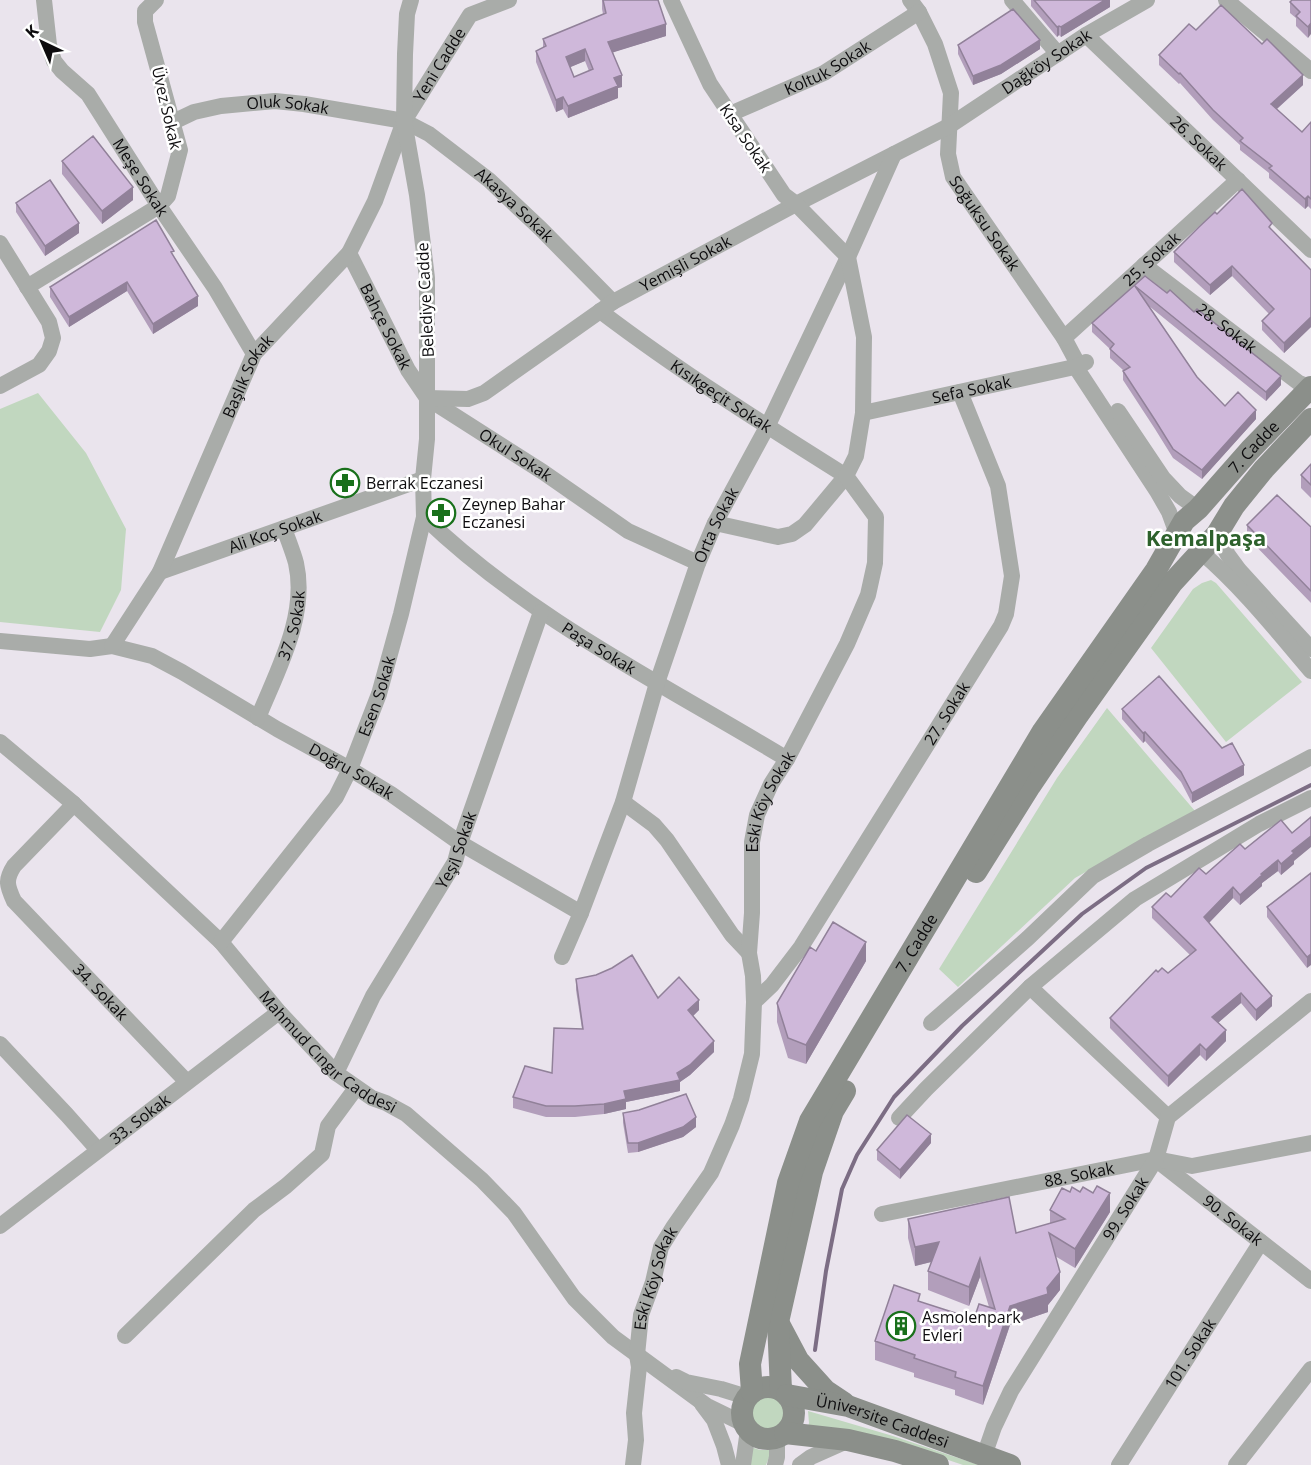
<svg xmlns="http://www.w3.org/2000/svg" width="1311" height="1465" viewBox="0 0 1311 1465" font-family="'Open Sans',sans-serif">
<rect width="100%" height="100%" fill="#eae4ed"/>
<path fill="#c1d7bf" d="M38,393L86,453L126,529L121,590L100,632L0,622V409Z
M1211,580L1216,583L1302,682L1226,742L1151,648L1193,589L1202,583Z
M1107,708L1195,811L1075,878L958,987L939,969L1057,778Z
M749 1413a18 18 0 1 1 36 0a18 18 0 1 1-36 0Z
M808,1411L893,1436L979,1465H963L892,1441L807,1430L809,1423Z
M751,1447L760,1450H772L766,1465H750Z"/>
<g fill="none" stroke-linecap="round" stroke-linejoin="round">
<path stroke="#7c6d84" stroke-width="4" d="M815,1350L826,1271L842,1189L857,1155L894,1097L962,1026L1082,914L1146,868L1311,785"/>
<g stroke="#a9aca9" stroke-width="16">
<path id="s1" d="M44,0L49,45L54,61L62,71L88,94L159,206L215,288L254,354"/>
<path id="s2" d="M910,0L919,12L935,44L951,93L948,154L953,177L1064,338L1079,366L1077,369L1157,491L1169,512L1177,534"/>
<path d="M1012,0L1058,54"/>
<path d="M1226,0L1311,71"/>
<path id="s3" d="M1086,35L1311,250"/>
<path id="s4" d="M730,114L824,73L919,12"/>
<path id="s5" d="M173,122L194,112L221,106L275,101L304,104L404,121L429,134L489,180L541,229L613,302"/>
<path d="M0,243L49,322L53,338L49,351L39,365L0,386"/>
<path id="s6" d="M349,253L408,370L427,398L543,472L628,531L698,563"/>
<path id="s7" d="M1144,265L1299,383L1311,388"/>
<path d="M27,287L159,206L168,196L180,150L145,22V11L156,0"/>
<path id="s8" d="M600,311C679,371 763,424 846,476L805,525L792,534L778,537L715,523"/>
<path id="s9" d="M1064,338L1238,180"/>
<path id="s10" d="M427,398L468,399L484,393L613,302L796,204L949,126L1086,35L1147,0"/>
<path d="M1118,411L1163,478L1180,496L1198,509"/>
<path id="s11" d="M863,413L1079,366L1086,362"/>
<path id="s12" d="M424,517C530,619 663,684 787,759"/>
<path d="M1217,534L1228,555L1239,570L1311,649"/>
<path d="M1201,552C1242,587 1276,630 1311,671"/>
<path id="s13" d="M160,572L423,479"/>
<path id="s14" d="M0,641L90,649L112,646L152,656L182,672L277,729L350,769L391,794L460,843L581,913"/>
<path id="s15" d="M112,646L160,572L254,354L349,253L375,201L404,121L470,15L509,0"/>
<path id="s16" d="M258,718C277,671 308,616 296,563C293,552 288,540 284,528"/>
<path id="s17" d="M0,742L74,804L221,942L279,1012L336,1073L372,1098L386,1103L406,1114L482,1180L514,1213L574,1298L613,1337L707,1406L744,1424"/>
<path d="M623,802L654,825L667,840L732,935L749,953"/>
<path id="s18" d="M74,804L14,866C5,880 7,886 14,901L187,1082"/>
<path id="s19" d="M221,942L336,797L350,769L379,694L401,614L424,517L423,479L427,439V278L417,195L404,121L405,54L407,14L411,0"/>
<path id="s20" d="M562,957L581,913L623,802L657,683L698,563L715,523L767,427L848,257L894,154"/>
<path d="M1030,987L1168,1117"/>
<path id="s21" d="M754,1002L772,985L801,947L1001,626L1006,614L1012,576L998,486L960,392"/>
<path d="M931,1023L1028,938L1093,876L1148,844L1311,757"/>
<path d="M0,1044L67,1115L98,1150"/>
<path id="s22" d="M336,1073L373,996L455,862L460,843L541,612"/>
<path d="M899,1118L926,1089L1030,987L1135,899L1259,824L1311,798"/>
<path id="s23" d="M1159,1162L1311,1281"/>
<path id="s24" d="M882,1214L1156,1159L1192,1166L1311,1143"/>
<path id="s25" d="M0,1226L279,1012"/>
<path d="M125,1336L254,1210L286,1186L322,1154L328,1126L356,1088"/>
<path d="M676,1377L686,1382L721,1389L747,1397"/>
<path d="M702,1404L714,1420L724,1446L729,1465"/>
<path id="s26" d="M984,1456L994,1427L1011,1391L1156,1159L1168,1117L1311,1001"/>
<path id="s27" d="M633,1465L636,1440L634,1413L639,1367L637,1355L641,1315L653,1282L661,1247L674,1226L711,1173L732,1125L741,1099L752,1054L754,1002L753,976L749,953L752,913V842L757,815L771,784L787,759L847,644L868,595L875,563L876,517L846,476L856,456L863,413L864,337L848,257L796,204L784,195L710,84L671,0"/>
<path d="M743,1465L748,1430"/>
<path d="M775,1465L777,1457V1438"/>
<path d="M800,1465L811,1457L847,1441"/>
<path id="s28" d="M1119,1465L1261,1242"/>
<path d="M1236,1465L1311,1369"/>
</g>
<g stroke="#8b8f8a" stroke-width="22">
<path d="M976,872L1030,786L1078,715L1172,583L1217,534L1234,506L1264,469L1311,419"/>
<path d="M780,1326L798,1360L826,1391L844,1403"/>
<circle cx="768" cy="1413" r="26"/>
<path d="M781,1390L778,1322L812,1172L833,1111L845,1091"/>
<path id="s29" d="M752,1392L750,1364L788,1183L810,1121L1043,731L1156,570L1184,521L1198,509L1250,450L1311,387"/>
<path id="s30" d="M787,1395L848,1406L1010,1465"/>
<path d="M785,1433L848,1440L895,1451L938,1465"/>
</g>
</g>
<path fill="#b29ebb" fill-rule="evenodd" d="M602,0H658L666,36L613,52L622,87L618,88V98L568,118L563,109L556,112L536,62V51L543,48V39L603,14L602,9ZM585,61L589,71L574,77L570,67Z
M1031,0H1110V7L1061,37L1059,35L1057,37L1031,6Z
M1311,0L1308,38L1296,26V18L1290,13V2Z
M1196,30L1303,85L1277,109L1302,132L1311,122V209L1308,206L1305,209L1269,178V173L1240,150V145L1213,120L1180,83L1179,84L1159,65V55Z
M958,45L1040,49L1001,74L973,85L958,54Z
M62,161L133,200L102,224L62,174Z
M16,203L79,233L45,256L16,212Z
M1217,214L1272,230L1311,270V327L1284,353L1262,330V321L1269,314L1232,276L1210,295L1174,262V252Z
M174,258L198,306L153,334L127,291L69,327L50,297V287Z
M1145,276L1194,312L1281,385L1266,401L1149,306L1197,377L1225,406L1256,419L1202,479L1173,458L1155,429L1123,380V370L1110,358V349L1092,332V323Z
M1311,464V498L1301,488V475Z
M1247,525L1311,527V603L1247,537Z
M1122,709L1244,775L1192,803L1181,782L1145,741L1143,743L1122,719Z
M1245,849L1294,861V864L1281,875L1278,871L1262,883V886L1240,905L1233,898L1209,923L1272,1006L1256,1021L1241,1003L1218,1023L1226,1041L1206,1061L1200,1055L1168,1087L1110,1028V1018L1158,972L1168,973L1190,955L1152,918V907L1171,897L1206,874Z
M1311,873L1307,968L1267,917V907Z
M816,951L866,961L806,1064L788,1058L777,1022V1003Z
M576,979L658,998L699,1010L693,1016L714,1052L690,1075L680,1082V1091L626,1102V1109L604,1114L575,1117H546L513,1108V1097L552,1073L582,1029L576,990Z
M623,1113L696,1127L683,1137L638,1152L628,1153L623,1123Z
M931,1143L900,1179L877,1160V1150Z
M1070,1192L1110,1212L1075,1268L1055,1256L1060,1290L1048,1305V1312L1010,1325L983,1405L955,1395V1390L914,1377V1373L875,1360V1341L920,1302L974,1319L989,1307L980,1277L969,1306L928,1290V1271L931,1262L915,1266L908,1238V1219L1016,1233L1050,1224V1210Z"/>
<path fill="#918199" d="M1105,0H1110V7L1061,37V27Z
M1311,23V34L1308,38V27Z
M666,24V36L608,54V42Z
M1059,26V35L1057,37V27Z
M1040,40V49L1001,74L973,85V76Z
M585,49V61L566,69V57Z
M622,75V87L618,88V98L568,118V106L614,78Z
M1303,75V85L1271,114V104Z
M563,97V109L556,112V100Z
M133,187V200L102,224V211Z
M1308,196V206L1305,209V199Z
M79,223V233L45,256V246Z
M1232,266V276L1210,295V285Z
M127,282V291L69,327V317Z
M198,296V306L153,334V324Z
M1311,317V327L1284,353V343Z
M1281,376V385L1266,401V392Z
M1256,410V419L1202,479V470Z
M1145,732V741L1143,743V733Z
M1244,765V775L1192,803V793Z
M1311,836V847L1294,861V864L1281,875V864L1292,851Z
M1278,860V871L1262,883V886L1240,905V895L1261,874Z
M1233,887V898L1204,928V917Z
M866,942V961L806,1064V1045Z
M1311,954V965L1307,968V957Z
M1241,993V1003L1212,1028V1017Z
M1272,996V1006L1256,1021V1010Z
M699,1000V1010L688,1021V1010Z
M1226,1030V1041L1206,1061V1050Z
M714,1041V1052L690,1075L680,1082V1091L626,1102V1109L604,1114V1104L624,1091L677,1073Z
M1200,1044V1055L1168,1087V1076Z
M696,1117V1127L683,1137L638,1152V1143Z
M931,1134V1143L900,1179V1170Z
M1110,1193V1212L1075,1268V1249Z
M939,1242V1260L915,1266V1247Z
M980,1258V1277L969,1306V1287Z
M1060,1272V1290L1048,1305V1312L1010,1325L983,1405V1386L1010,1306L1047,1288Z"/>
<path fill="#cfb8da" stroke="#918199" stroke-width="1.5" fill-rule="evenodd" d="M603,0H658L666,24L608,42L622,75L614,78L618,86L568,106L563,97L556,100L536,51L546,46L543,39L606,13ZM585,49L593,69L574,77L566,57Z
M1034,0H1105L1061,27L1059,26L1057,27Z
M1292,0H1311V23L1308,27L1296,16L1300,12L1290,2Z
M1221,5L1262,44L1267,39L1303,75L1271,104L1302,132L1311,122V199L1308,196L1305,199L1269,168L1272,166L1240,141L1243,138L1213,110L1180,73L1179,74L1159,55L1189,24L1196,30Z
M1013,9L1040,40L1001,65L973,76L958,45Z
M93,136L133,187L102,211L62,161Z
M50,180L79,223L45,246L16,203Z
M1242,189L1272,223L1269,227L1311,270V317L1284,343L1262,321L1274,309L1232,266L1210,285L1174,252L1199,227L1215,212L1217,214Z
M156,220L174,251L171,252L198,296L153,324L127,282L69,317L50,287Z
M1145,276L1167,293L1170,290L1194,312L1197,309L1281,376L1266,392L1135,286L1197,377L1225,406L1238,392L1256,410L1202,470L1173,449L1155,420L1123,371L1130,367L1110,349L1114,344L1092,323Z
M1311,464V485L1301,475Z
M1277,495L1311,527V591L1247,525Z
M1159,676L1222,748L1232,743L1244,765L1192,793L1181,772L1145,732L1143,733L1122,709Z
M1311,817V836L1292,851L1294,853L1281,864L1278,860L1261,874L1262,875L1240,895L1233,887L1204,917L1272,996L1256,1010L1241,993L1212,1017L1226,1030L1206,1050L1200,1044L1168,1076L1110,1018L1156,970L1158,972L1162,968L1168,973L1196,950L1152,907L1166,893L1171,897L1199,868L1206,874L1240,844L1245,849L1281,820L1292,833Z
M1311,873V954L1307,957L1267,907Z
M833,922L866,942L806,1045L788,1038L777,1003L810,947L816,951Z
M632,955L658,998L679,977L699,1000L688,1010L714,1041L690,1065L677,1073L680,1080L624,1091L626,1099L604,1104L575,1106H546L513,1097L525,1066L552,1073L554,1028L583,1029L576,979L596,975L612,968Z
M686,1094L696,1117L683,1127L638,1143H628L623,1113L639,1110Z
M907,1115L931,1134L900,1170L877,1150Z
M1097,1186L1110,1193L1075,1249L1049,1233L1060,1272L1047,1288L1048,1294L1010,1306L983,1386L955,1377L956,1372L914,1358L915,1355L875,1341L894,1285L920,1294L918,1301L974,1319L979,1304L995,1309L980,1258L969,1287L928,1271L939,1242L915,1247L908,1219L1009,1197L1016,1233L1065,1219L1050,1210L1062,1188L1070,1192L1072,1187L1080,1192L1083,1187L1093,1193Z"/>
<defs>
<g id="pharmacy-ring" transform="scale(1.5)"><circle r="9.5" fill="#fff" stroke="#19701b" stroke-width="1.5"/><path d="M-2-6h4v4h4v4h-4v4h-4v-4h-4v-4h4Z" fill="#19701b"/></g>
<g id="building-ring" transform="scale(1.5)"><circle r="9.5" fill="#fff" stroke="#19701b" stroke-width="1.5"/><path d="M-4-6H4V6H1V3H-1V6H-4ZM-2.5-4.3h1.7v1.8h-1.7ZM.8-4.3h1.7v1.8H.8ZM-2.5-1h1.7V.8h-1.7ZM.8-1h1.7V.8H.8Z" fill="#19701b"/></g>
</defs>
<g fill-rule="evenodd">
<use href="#pharmacy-ring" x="345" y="483"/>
<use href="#pharmacy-ring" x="441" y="513"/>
<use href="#building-ring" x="901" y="1326"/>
</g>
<g text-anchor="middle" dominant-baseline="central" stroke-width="5" stroke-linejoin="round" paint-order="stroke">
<g font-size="16" fill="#0d0c0e" stroke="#fff">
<text stroke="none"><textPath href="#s10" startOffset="712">Dağköy Sokak</textPath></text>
<text stroke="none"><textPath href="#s15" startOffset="674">Yeni Cadde</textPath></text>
<text stroke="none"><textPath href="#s4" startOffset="108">Koltuk Sokak</textPath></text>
<text stroke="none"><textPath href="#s5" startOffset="118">Oluk Sokak</textPath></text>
<text transform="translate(167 108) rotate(77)">Üvez Sokak</text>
<text transform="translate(746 138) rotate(56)">Kısa Sokak</text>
<text stroke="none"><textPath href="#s3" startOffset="156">26. Sokak</textPath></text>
<text stroke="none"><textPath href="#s1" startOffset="208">Meşe Sokak</textPath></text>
<text stroke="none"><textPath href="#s5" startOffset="375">Akasya Sokak</textPath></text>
<text stroke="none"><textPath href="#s2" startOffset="243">Soğuksu Sokak</textPath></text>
<text stroke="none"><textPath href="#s9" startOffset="118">25. Sokak</textPath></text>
<text stroke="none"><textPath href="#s10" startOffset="298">Yemişli Sokak</textPath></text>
<text transform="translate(425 300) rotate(-93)">Belediye Cadde</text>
<text stroke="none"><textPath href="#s6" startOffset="82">Bahçe Sokak</textPath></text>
<text stroke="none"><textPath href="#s7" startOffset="104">28. Sokak</textPath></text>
<text stroke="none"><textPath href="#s15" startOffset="303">Başlık Sokak</textPath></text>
<text stroke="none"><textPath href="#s11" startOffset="111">Sefa Sokak</textPath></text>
<text stroke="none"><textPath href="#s8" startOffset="148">Kısıkgeçit Sokak</textPath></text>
<text stroke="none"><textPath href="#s29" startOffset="1088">7. Cadde</textPath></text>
<text stroke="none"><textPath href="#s6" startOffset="270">Okul Sokak</textPath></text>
<text stroke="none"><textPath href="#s20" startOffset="459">Orta Sokak</textPath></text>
<text stroke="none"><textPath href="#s13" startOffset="122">Ali Koç Sokak</textPath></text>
<text stroke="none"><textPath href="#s16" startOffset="99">37. Sokak</textPath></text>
<text stroke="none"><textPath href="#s12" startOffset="219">Paşa Sokak</textPath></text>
<text stroke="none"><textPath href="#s19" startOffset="294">Esen Sokak</textPath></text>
<text stroke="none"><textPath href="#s21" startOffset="348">27. Sokak</textPath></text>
<text stroke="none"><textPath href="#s14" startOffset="384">Doğru Sokak</textPath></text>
<text stroke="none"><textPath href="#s27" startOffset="694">Eski Köy Sokak</textPath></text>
<text stroke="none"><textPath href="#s22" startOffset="254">Yeşil Sokak</textPath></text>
<text stroke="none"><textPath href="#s29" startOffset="486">7. Cadde</textPath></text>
<text stroke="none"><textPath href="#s18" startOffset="249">34. Sokak</textPath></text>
<text stroke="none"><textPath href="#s17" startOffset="453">Mahmud Cıngır Caddesi</textPath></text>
<text stroke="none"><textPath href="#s25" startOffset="176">33. Sokak</textPath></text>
<text stroke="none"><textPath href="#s24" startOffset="201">88. Sokak</textPath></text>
<text stroke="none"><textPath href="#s26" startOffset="286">99. Sokak</textPath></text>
<text stroke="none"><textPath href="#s23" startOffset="94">90. Sokak</textPath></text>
<text stroke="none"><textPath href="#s27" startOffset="190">Eski Köy Sokak</textPath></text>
<text stroke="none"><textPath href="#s28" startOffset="132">101. Sokak</textPath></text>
<text stroke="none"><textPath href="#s30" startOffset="99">Üniversite Caddesi</textPath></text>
</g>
<g font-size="16" fill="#0d0c0e" stroke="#fff" text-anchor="start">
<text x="366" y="483">Berrak Eczanesi</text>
<text x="462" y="504">Zeynep Bahar<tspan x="462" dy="18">Eczanesi</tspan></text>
<text x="922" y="1317">Asmolenpark<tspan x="922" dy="18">Evleri</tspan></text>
</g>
<g font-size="22" font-weight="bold" fill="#2d612c" stroke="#fff">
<text x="1206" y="537">Kemalpaşa</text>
</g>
</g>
<g transform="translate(42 42) rotate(316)" stroke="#ffffff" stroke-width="4.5" paint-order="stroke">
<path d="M0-4.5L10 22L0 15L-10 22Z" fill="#0d0c0e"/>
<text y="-9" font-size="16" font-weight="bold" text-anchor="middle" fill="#0d0c0e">K</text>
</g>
</svg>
